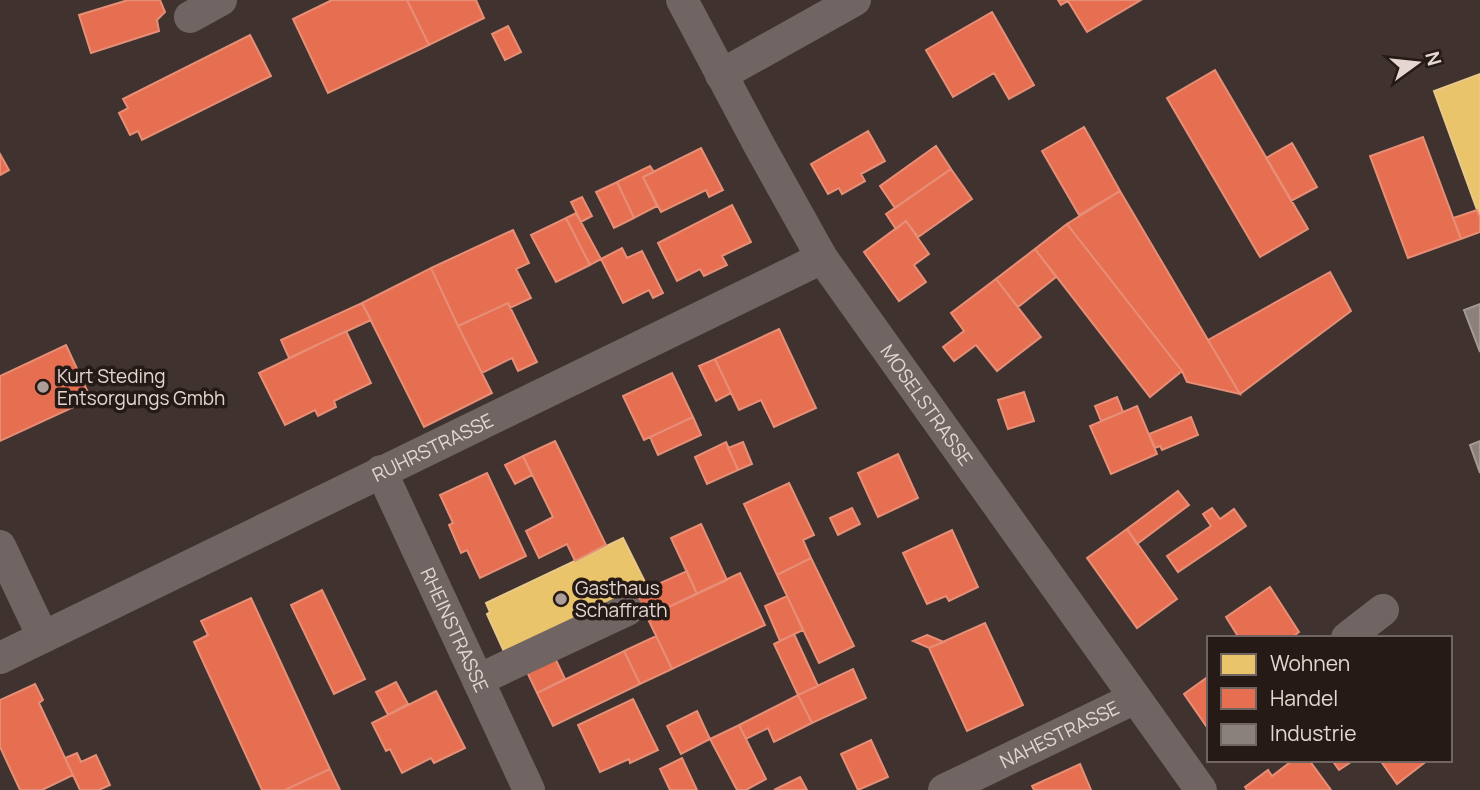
<svg xmlns="http://www.w3.org/2000/svg" width="1480" height="790" viewBox="0 0 1480 790" font-family="Manrope,sans-serif">
<rect width="100%" height="100%" fill="#40322e"/>
<path fill="#e9c46a" stroke="#e8c989" stroke-width="2" d="M1480,74V218L1434,91Z
M623,538L648,588L506,656L487,614L490,612L486,603Z"/>
<path fill="#e76f51" stroke="#e78e77" stroke-width="2" d="M128,0H160L165,12L157,20L159,31L91,53L79,15Z
M332,0H407L429,45L328,93L293,19Z
M407,0H476L484,18L429,45Z
M1058,0H1141L1087,32L1068,1L1061,5Z
M992,12L1034,85L1009,99L994,73L953,97L926,50Z
M508,26L521,52L505,60L492,34Z
M250,35L271,76L142,140L138,131L130,135L119,113L128,108L123,99Z
M1215,70L1308,229L1260,257L1167,98Z
M1084,127L1120,191L1079,215L1042,151Z
M868,131L885,161L861,174L865,181L842,194L839,188L828,194L811,164Z
M1423,137L1461,239L1408,258L1370,156Z
M1292,143L1317,187L1291,201L1266,158Z
M936,146L951,169L895,208L880,186Z
M701,148L723,190L709,197L706,190L661,212L643,177Z
M0,154L9,170L0,175Z
M650,166L654,172L643,177L657,206L634,218L617,182Z
M951,169L972,199L918,237L906,221L896,229L886,214Z
M617,182L634,218L614,228L596,192Z
M1120,191L1208,340L1240,394L1187,382L1182,371L1067,224Z
M582,197L592,216L581,222L571,202Z
M732,205L751,242L722,256L727,265L704,276L700,269L677,281L658,243Z
M1477,210L1480,218V232L1461,239L1453,218Z
M576,213L601,259L590,265L566,218Z
M566,218L590,265L556,282L531,235Z
M906,221L929,254L914,265L926,282L899,301L864,252Z
M1067,224L1182,371L1150,397L1035,249Z
M513,230L529,263L516,269L531,298L510,308L508,303L458,326L431,268Z
M622,248L627,258L642,251L663,293L653,298L649,290L623,303L601,259Z
M1035,249L1056,277L1018,307L996,279Z
M431,268L458,326L492,393L424,427L362,303Z
M1330,272L1351,311L1240,394L1208,340Z
M996,279L1041,337L997,371L976,345L954,361L943,347L964,331L951,313Z
M362,303L371,320L289,358L281,340Z
M508,303L537,362L518,371L512,358L482,373L458,326Z
M779,329L816,408L774,427L761,400L739,410L715,359Z
M346,331L371,383L334,401L336,407L318,416L315,410L285,425L259,373Z
M66,345L91,399L0,441V376Z
M715,359L731,393L716,401L699,366Z
M672,373L693,417L644,440L623,396Z
M1024,392L1034,421L1008,429L998,400Z
M1117,397L1123,412L1101,421L1095,406Z
M1137,406L1157,454L1111,474L1090,426Z
M693,417L701,435L658,455L650,437Z
M1191,417L1198,435L1162,450L1160,446L1155,448L1149,434Z
M555,441L606,545L575,561L567,544L539,558L526,531L553,517L523,456Z
M726,442L738,470L707,484L695,457Z
M743,442L752,464L738,470L728,448Z
M898,454L918,498L878,517L858,473Z
M523,456L532,475L515,484L505,465Z
M487,473L526,556L480,578L467,550L461,553L449,525L453,523L440,495Z
M789,483L814,535L803,540L811,558L777,575L744,504Z
M1178,491L1189,505L1137,544L1127,529Z
M852,508L860,524L838,535L830,518Z
M1212,508L1220,519L1234,509L1246,526L1178,572L1167,556L1211,526L1203,514Z
M701,524L727,580L697,594L671,538Z
M1127,529L1177,599L1137,628L1087,558Z
M952,530L978,587L949,601L946,596L927,604L903,553Z
M811,558L854,646L819,663L777,575Z
M687,571L697,594L647,617L636,594Z
M740,573L765,625L672,669L647,617Z
M1270,587L1299,632L1291,638H1239L1226,617Z
M322,590L365,679L334,694L291,605Z
M787,596L803,630L780,641L765,606Z
M251,598L330,769L285,790H262L194,642L208,635L201,621Z
M985,623L1023,705L967,731L929,648Z
M794,634L818,686L798,695L774,644Z
M927,635L944,642L929,648L913,641Z
M656,636L672,669L640,684L624,651Z
M624,651L640,684L553,726L537,693Z
M555,658L565,679L537,693L527,672Z
M853,669L866,698L812,723L798,695Z
M1209,676V730L1184,694Z
M396,682L408,704L388,715L376,692Z
M35,684L43,700L39,703L73,775L42,790H20L0,747V700Z
M436,691L465,748L434,763L431,758L402,773L390,749L386,751L372,723Z
M798,695L812,723L774,742L768,728L746,739L739,725Z
M633,699L658,750L630,763L629,759L600,772L578,725Z
M697,711L710,739L681,754L667,726Z
M739,725L766,779L746,790H737L710,739Z
M871,740L888,777L858,790L841,754Z
M77,753L81,762L96,755L110,785L99,790H80L65,758Z
M682,758L697,790H670L660,769Z
M1293,760H1309L1331,790H1247L1245,787L1268,770L1272,776Z
M1332,760H1354L1339,770Z
M1380,760H1428L1397,784Z
M1080,764L1091,790H1034L1032,786Z
M330,769L340,790H285Z
M800,777L807,790H774Z"/>
<path fill="#8a817c" stroke="#a69a96" stroke-width="2" d="M1480,304V352L1464,310Z
M1480,441V473L1470,445Z"/>
<g fill="none" stroke-linecap="round" stroke-linejoin="round">
<g stroke="#706562" stroke-width="32">
<path id="s1" d="M682,0L759,145L822,258L1201,790"/>
<path d="M190,17L221,0"/>
<path d="M721,75L855,0"/>
<path id="s2" d="M381,471L529,790"/>
<path d="M0,546L43,637"/>
<path d="M1347,638L1383,610"/>
<path id="s3" d="M0,658L822,258"/>
<path d="M478,680L627,610"/>
<path id="s4" d="M944,790L1135,698"/>
</g>
</g>
<g fill="#ac9d98" stroke="#251a16" stroke-width="2.5">
<circle cx="43" cy="387" r="7"/>
<circle cx="561" cy="599" r="7"/>
</g>
<g text-anchor="middle" dominant-baseline="central" stroke-width="7" stroke-linejoin="round" paint-order="stroke">
<g font-size="19" fill="#e6d6d1" stroke="#251a16" text-anchor="start">
<text x="57" y="376">Kurt Steding<tspan x="57" dy="22">Entsorgungs Gmbh</tspan></text>
<text x="575" y="588">Gasthaus<tspan x="575" dy="22">Schaffrath</tspan></text>
</g>
<g font-size="19" fill="#e6d6d1" stroke="#251a16">
<text stroke="none"><textPath href="#s1" startOffset="474">MOSELSTRASSE</textPath></text>
<text stroke="none"><textPath href="#s3" startOffset="481">RUHRSTRASSE</textPath></text>
<text stroke="none"><textPath href="#s2" startOffset="175">RHEINSTRASSE</textPath></text>
<text stroke="none"><textPath href="#s4" startOffset="128">NAHESTRASSE</textPath></text>
</g>
</g>
<rect x="1207" y="636" width="245" height="126" fill="#251a16" stroke="#726561" stroke-width="2"/>
<rect x="1221" y="654" width="35" height="21" fill="#e9c46a" stroke="#726561" stroke-width="2"/>
<text x="1270" y="671" font-size="21" fill="#e6d6d1">Wohnen</text>
<rect x="1221" y="688" width="35" height="21" fill="#e76f51" stroke="#726561" stroke-width="2"/>
<text x="1270" y="706" font-size="21" fill="#e6d6d1">Handel</text>
<rect x="1221" y="724" width="35" height="21" fill="#8a817c" stroke="#726561" stroke-width="2"/>
<text x="1270" y="741" font-size="21" fill="#e6d6d1">Industrie</text>
<g transform="translate(1417 63) rotate(75)" stroke="#251a16" stroke-width="5" paint-order="stroke">
<path d="M0-5L12 26L0 18L-12 26Z" fill="#e6d6d1"/>
<text y="-10" font-size="19" font-weight="bold" text-anchor="middle" fill="#e6d6d1">N</text>
</g>
</svg>
